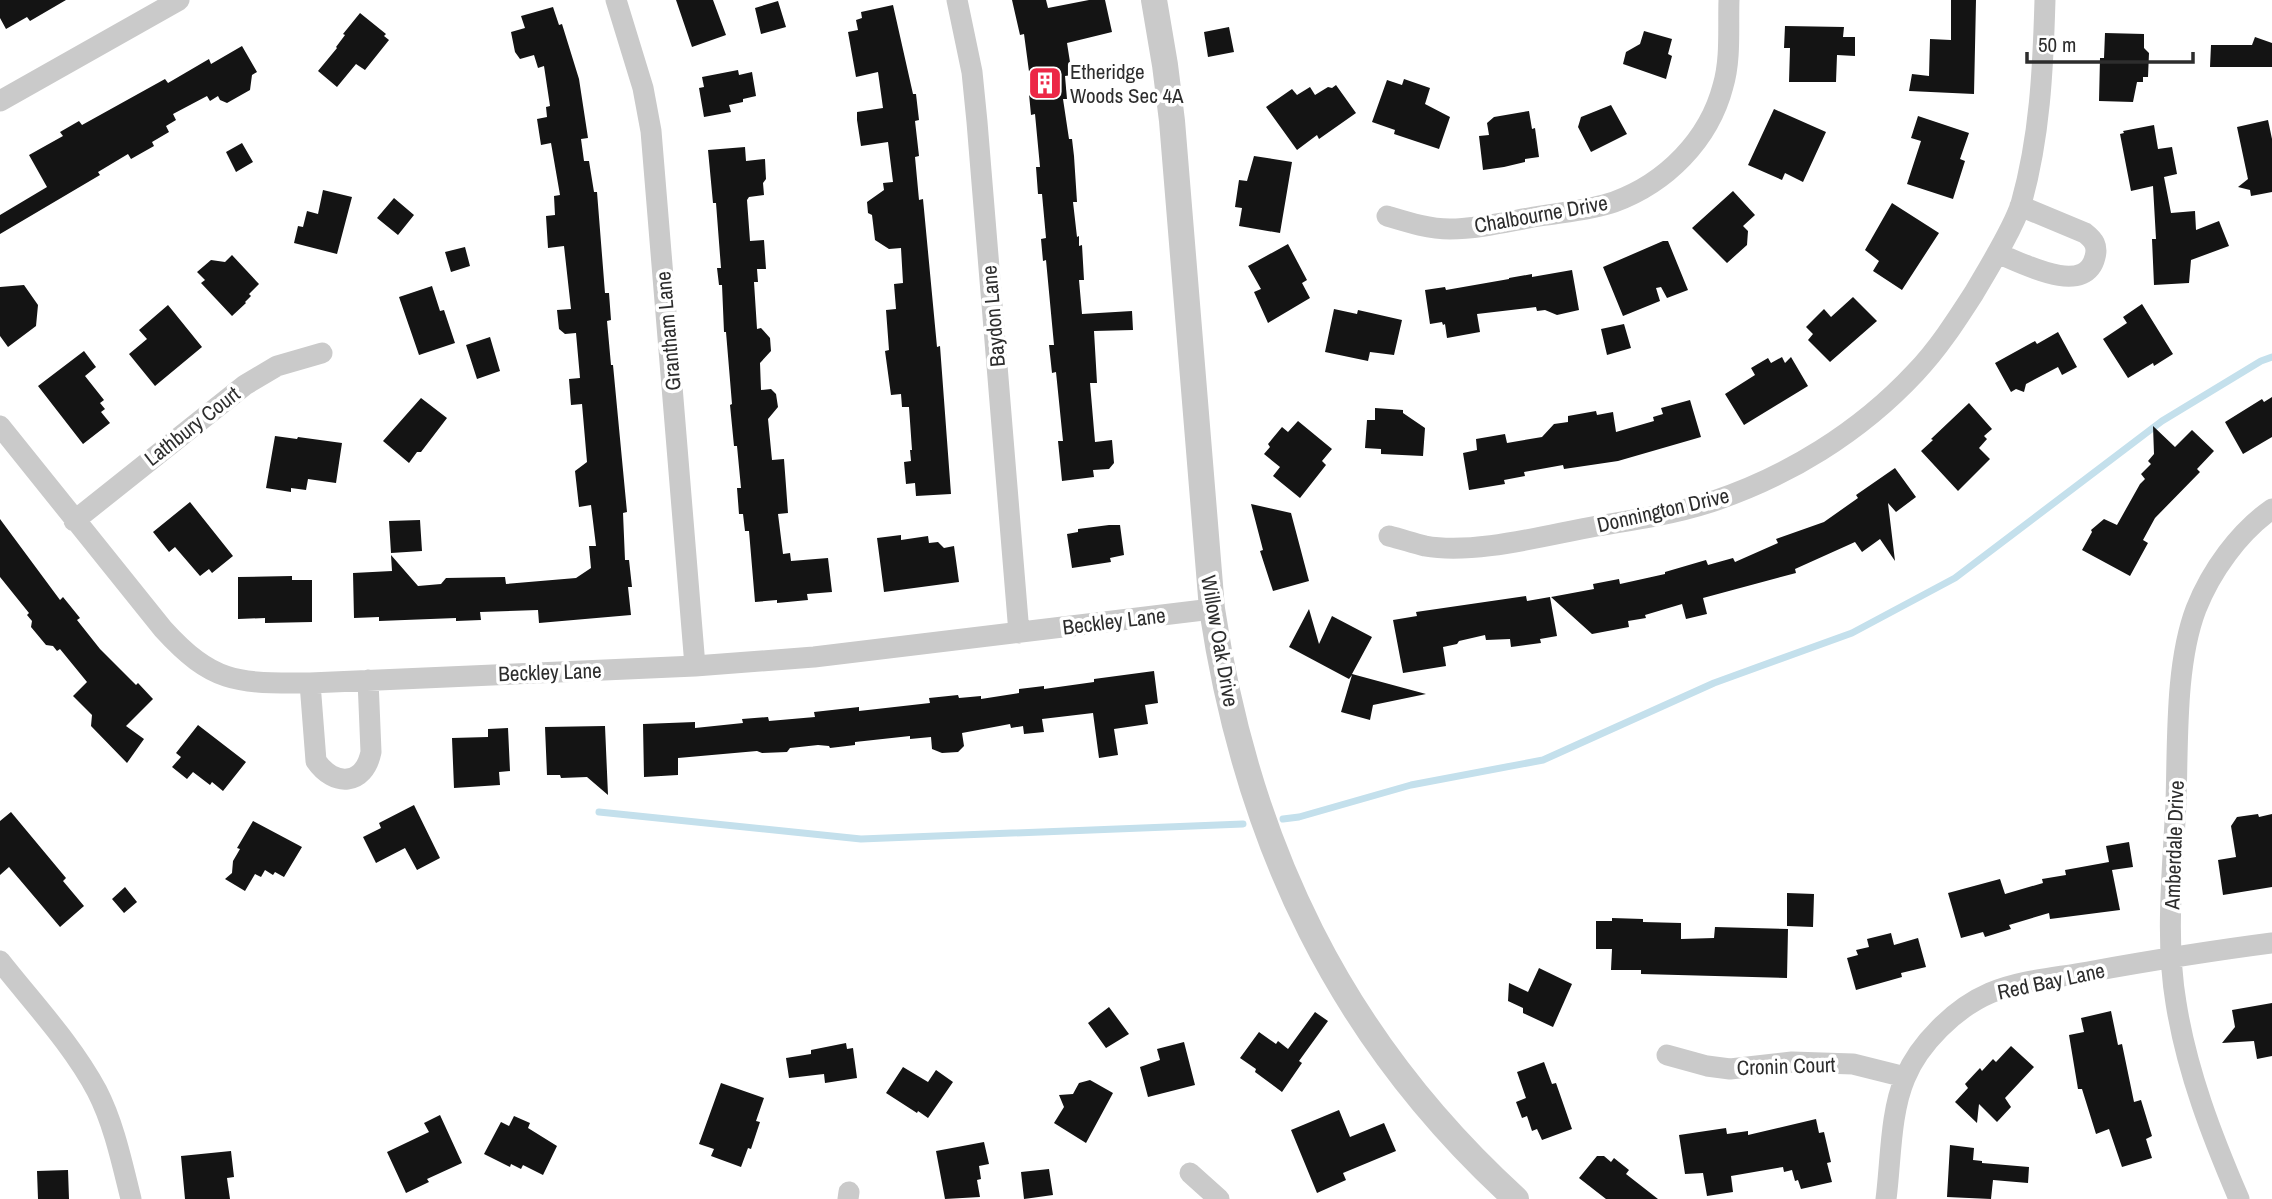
<svg xmlns="http://www.w3.org/2000/svg" width="2272" height="1199" viewBox="0 0 2272 1199" font-family="'Archivo Narrow',sans-serif">
<rect width="100%" height="100%" fill="#fff"/>
<g fill="none" stroke-linecap="round" stroke-linejoin="round">
<path stroke="#c4e0ec" stroke-width="7" d="M599,812L861,839L1243,824
M1283,819L1299,817L1411,785L1543,760L1714,683L1852,633L1955,578L2162,421L2261,361L2272,357"/>
</g>
<path fill="#141414" d="M0,0H66L30,21L27,17L6,29L0,18Z
M676,0H713L726,35L692,47Z
M1012,0H1046L1048,8L1089,0H1105L1112,32L1067,43L1072,75L1065,76L1067,99H1063L1069,139H1072L1074,156L1077,202H1073L1077,237L1079,236V246L1082,245L1084,280H1079L1082,314L1132,311L1133,330L1094,331L1097,383H1090L1095,442L1112,440L1114,463L1109,469L1093,470L1094,477L1062,481L1058,441H1063L1056,372L1052,373L1049,345H1054L1046,260L1043,261L1041,239L1046,238L1042,194H1038L1036,167H1040L1035,114L1031,115L1029,94H1032L1024,34L1020,35Z
M1951,0H1976L1974,94L1909,91L1912,74L1929,76L1930,39L1951,40Z
M778,1L786,27L761,34L755,8Z
M893,5L913,94H916L919,120L915,121L919,156L915,157L919,200L923,199L937,347L940,346L951,494L916,496L915,483L906,484L904,462L911,461L910,450H912L909,407H902L901,394L891,395L885,351L889,350L886,310L896,309L894,284L903,283L901,248L889,249L875,240L872,215L868,213L867,202L884,190L883,183L893,182L888,142L861,146L857,120V112L883,108L878,72L856,77L848,32L858,30L856,20L862,18L861,12Z
M553,7L559,25L562,24L579,79L588,138L581,139L584,161H589L594,192H597L605,293H609L611,320L607,321L611,365H613L627,512L623,513L625,560H629L632,587H628L631,615L539,623L538,610L480,612L481,620L456,621V618L379,621V617L354,618L353,573L392,571L391,555L418,586L441,584L446,578L505,577L506,584L576,578L591,568L589,546H596L591,505L579,507L575,471L587,462L582,404L571,405L569,379L580,378L576,333L565,334L559,329L557,310L571,309L564,246L548,248L546,216L555,215L554,196L560,195L551,143L541,145L537,119L547,117L546,107L550,106L544,66L538,68L534,55L520,59L515,52L511,32L525,28L521,16Z
M360,13L386,34L384,36L389,40L365,70L356,64L337,87L318,71L337,48L336,47L345,35L343,34Z
M1785,26L1844,27L1843,37H1855V56L1837,55L1836,82H1789L1790,48H1784Z
M1229,27L1234,52L1208,57L1204,32Z
M1644,31L1672,39L1668,54L1672,56L1666,79L1623,64L1626,52L1640,44Z
M2105,33L2144,34V48L2149,53L2148,77H2143V82H2137L2133,102L2099,101L2100,58H2104Z
M2255,37L2272,43V67H2210L2211,45H2252Z
M242,46L257,72L252,75L250,90L227,103L220,100L218,96L210,101L207,96L173,114L176,120L166,126L169,132L152,142L154,146L131,159L128,154L98,172L100,175L0,234V215L47,187L29,155L63,136L60,132L79,121L82,125L165,79L168,83L209,59L211,64Z
M738,70L739,75L752,72L756,96L743,99V102L729,105L731,112L704,117L699,88L704,87L702,77Z
M1404,79L1430,88L1425,104L1450,117L1439,149L1394,134L1395,130L1372,122L1387,80L1402,85Z
M1336,85L1356,113L1319,139L1317,135L1297,150L1266,107L1292,89L1297,95L1310,87L1315,95L1328,87L1332,88Z
M1611,105L1627,134L1591,152L1578,127L1581,117Z
M1774,109L1826,132L1803,182L1785,173L1782,180L1748,165Z
M1529,111L1532,129L1535,128L1539,157L1525,159V162L1504,167L1483,170L1479,136L1489,135L1487,123L1494,117Z
M1918,116L1969,133L1960,159L1965,161L1953,199L1907,184L1921,141L1911,138Z
M2268,120L2272,139V192L2251,196L2250,190L2238,187L2248,179L2237,127Z
M2154,125L2158,149L2172,147L2177,174L2164,177L2171,213L2195,211L2196,230L2219,221L2229,246L2191,260L2189,283L2154,285L2152,239H2156L2153,186L2131,191L2120,134L2124,133L2123,131Z
M242,143L253,162L236,172L226,152Z
M745,147L746,161L765,159L766,179L763,183L764,195L749,197L747,200L750,241L764,240L766,269H757L758,282H754L757,329L761,328L770,338L771,351L760,363L761,390L771,389L776,394L778,407L768,419L772,460L784,459L788,513L778,514L783,554L790,553L791,561L828,558L832,592L807,594L808,600L777,603V600L755,602L749,531H745L743,514H739L737,488H741L737,446H734L730,405L732,404L726,332H724L722,285H719L717,268H721L716,203H713L708,150Z
M1254,156L1292,162L1280,233L1239,226L1242,208L1235,207L1239,180L1247,181Z
M323,190L352,197L337,254L294,243L298,226L303,227L307,211L318,214Z
M1733,191L1755,215L1743,226L1748,231L1747,245L1727,263L1692,228Z
M394,198L414,215L398,235L377,218Z
M1892,203L1939,233L1902,290L1873,271L1879,261L1865,250Z
M1663,241H1668L1688,290L1667,298L1661,287L1656,288L1660,301L1623,316L1603,267Z
M1288,244L1307,280L1302,283L1310,298L1268,323L1254,292L1261,289L1248,266Z
M465,247L470,266L451,272L445,252Z
M232,255L259,284L249,294L251,296L245,302L246,303L232,316L201,283L205,280L197,272L211,260L225,262Z
M1572,270L1579,310L1557,315L1545,310L1537,311L1536,307L1477,314L1480,332L1447,338L1445,324L1443,325L1442,322L1430,324L1425,290L1445,287L1446,290L1509,279V278L1532,274V277Z
M24,285L38,305L36,326L8,347L0,336V287Z
M432,286L440,311L444,310L455,343L419,355L399,297Z
M1853,297L1877,321L1830,362L1808,340L1813,334L1806,327L1824,309L1831,317Z
M2142,304L2173,354L2154,366L2153,363L2128,378L2103,339L2127,323L2123,317Z
M168,305L202,347L155,386L129,354L147,339L139,330Z
M1334,309L1357,314L1358,310L1402,320L1394,355L1370,352L1368,361L1325,352Z
M1624,324L1631,348L1607,355L1601,329Z
M2058,332L2077,367L2062,375L2058,367L2026,384L2024,392L2016,389L2011,392L1995,363L2035,341L2037,344Z
M490,337L500,371L477,379L466,345Z
M84,351L96,367L85,376L104,400L100,403L105,409L101,412L110,423L83,444L38,386Z
M1782,357L1785,363L1791,357L1808,386L1744,425L1725,394L1755,375L1751,368L1768,358L1771,363Z
M2272,397V437L2243,454L2225,422L2262,399L2264,402Z
M421,398L447,418L421,452H417L409,463L383,441Z
M1690,400L1701,437L1618,461L1564,469L1563,465L1524,472L1525,476L1504,480L1505,484L1469,490L1463,453L1477,450L1476,439L1505,434L1507,443L1542,437L1554,424L1568,422V416L1596,411L1597,415L1613,412L1616,432L1654,421L1653,417L1663,414L1661,408Z
M1969,403L1992,429L1984,436L1987,439L1979,448L1990,459L1958,491L1921,451L1933,440L1931,439Z
M1375,408L1403,410V413L1425,428L1423,456L1381,454V449L1365,448L1367,420H1375Z
M1298,421L1332,449L1322,461L1326,465L1300,498L1273,476L1280,467L1264,454L1270,447L1268,444L1282,427L1288,432Z
M2153,426L2175,447L2192,430L2214,451L2197,469L2200,472L2155,518L2143,540L2148,543L2130,576L2082,550L2092,532L2091,530L2104,519L2117,525L2140,484L2145,479L2141,474L2151,464L2148,461L2154,454Z
M275,436L297,439L298,437L342,443L336,483L308,479L306,490L291,488V492L266,488Z
M1895,468L1916,497L1896,512L1888,503L1895,561L1880,539L1862,552L1855,542L1795,569L1796,573L1703,598L1707,614L1686,619L1682,604L1645,615L1646,618L1628,621L1629,627L1592,634L1551,597L1594,589L1593,584L1619,579L1620,584L1665,574V572L1706,560L1708,565L1733,558L1735,562L1778,543L1776,539L1824,522L1858,498L1856,495Z
M190,502L233,556L212,573L209,569L200,576L175,547L169,552L153,532Z
M1251,504L1291,513L1309,581L1273,591L1260,551L1263,550Z
M0,519L60,600L63,597L80,618L77,620L100,649L136,685L138,683L153,699L126,726L144,739L127,763L91,726L92,715L73,696L87,682L60,649L57,651L53,646L46,645L31,627L32,621L27,615L29,613L0,577Z
M420,520L422,551L391,553L389,521Z
M1109,525H1120L1124,555L1110,558L1111,562L1072,568L1067,534L1078,532V529Z
M901,535V540L928,536L929,543L938,542L944,548L954,546L959,582L884,592L877,538Z
M292,576V580H312V622L265,623V618L238,619V577Z
M1526,596L1527,601L1550,597L1557,636L1540,639L1541,643L1511,647L1510,639L1486,640L1485,635L1459,641L1457,644L1443,647L1446,666L1403,673L1393,620L1417,616L1416,612Z
M1309,609L1319,644L1332,616L1372,637L1352,674L1426,694L1373,705L1370,720L1341,712L1352,675L1349,679L1289,647Z
M1154,671L1158,703L1145,705L1148,724L1114,729L1118,755L1099,758L1093,713L1042,719L1044,732L1024,734L1023,726L1011,728L1010,724L962,733L964,746L958,752L942,753L932,749L931,737L910,739V736L855,742V745L830,748L829,746L818,745L790,748L787,752L762,753L757,751L678,758V775L644,777L643,724L695,722V728L743,723L742,719L768,717L769,721L815,717L814,712L859,707V711L930,703L929,698L958,695L959,698L981,696V699L1019,693V689L1044,686V689L1094,682V679Z
M198,725L246,762L223,791L212,782L210,785L193,772L187,779L172,767L181,757L176,753Z
M605,726L608,795L587,777L561,778L560,775H547L545,727Z
M508,728L510,771L499,772L500,785L454,788L452,738L488,737V729Z
M414,805L440,858L417,870L405,848L376,863L363,837L381,828L379,823Z
M11,812L66,878L63,881L84,906L60,927L9,867L0,875V821Z
M2258,814L2259,817L2272,814V887L2223,895L2218,860L2236,857L2231,826L2237,817Z
M253,821L302,847L284,877L275,872L273,875L265,870L261,877L255,874L245,891L225,879L232,873L233,861L240,849L237,848Z
M2129,842L2133,867L2112,870L2120,910L2050,919L2049,913L2009,925L2011,929L1985,937L1983,932L1961,938L1948,893L2000,879L2005,894L2043,883L2042,879L2066,875L2065,870L2109,862L2106,846Z
M125,887L137,902L124,913L112,899Z
M1787,893L1814,894L1813,927L1787,926Z
M1612,918L1643,919V922L1681,923V939L1714,938L1715,927L1788,929L1787,978L1641,974V970H1611L1612,949H1596V921H1612Z
M1891,933L1894,945L1918,938L1926,967L1901,973L1902,977L1856,990L1847,958L1858,955L1856,950L1869,947L1867,939Z
M1539,968L1572,984L1553,1027L1523,1013V1008L1508,1001L1509,983L1528,992Z
M2272,1003V1056L2257,1059L2254,1041L2222,1043L2235,1027L2232,1010Z
M1109,1007L1129,1034L1106,1048L1088,1023Z
M2111,1011L2118,1045L2122,1044L2134,1102L2141,1100L2152,1136L2146,1139L2152,1158L2122,1167L2109,1129L2096,1134L2082,1089H2078L2069,1035L2084,1032L2081,1018Z
M1315,1012L1328,1021L1299,1061L1302,1063L1282,1092L1255,1072L1256,1069L1240,1058L1259,1032L1276,1044L1278,1041L1288,1049Z
M1184,1042L1195,1085L1148,1097L1140,1067L1160,1060L1157,1049Z
M846,1043L847,1049L853,1048L857,1078L825,1083L824,1074L789,1078L786,1058L811,1054V1050Z
M2011,1046L2034,1067L2005,1098L2011,1107L1997,1122L1979,1104L1977,1123L1955,1102L1968,1088L1965,1084L1980,1068L1982,1071L1993,1059L1996,1062Z
M1544,1062L1552,1084L1556,1083L1572,1129L1542,1140L1537,1129L1532,1131L1527,1116L1522,1118L1516,1102L1526,1098L1517,1072Z
M903,1067L928,1082L936,1070L953,1082L928,1118L918,1111L917,1113L886,1093Z
M1090,1080L1113,1093L1086,1143L1054,1123L1064,1107L1059,1095L1073,1094L1079,1083Z
M721,1083L764,1098L756,1121L760,1122L751,1149L748,1148L741,1167L711,1156L714,1149L699,1144Z
M1339,1110L1350,1137L1384,1123L1396,1151L1343,1173L1346,1180L1317,1193L1291,1130Z
M440,1115L462,1163L427,1179L429,1182L406,1193L387,1152L429,1132L424,1123Z
M514,1116L530,1123L528,1128L557,1146L543,1175L523,1165L521,1169L511,1164L510,1167L484,1154L501,1122L509,1126Z
M1816,1119L1819,1133L1824,1132L1831,1162L1827,1163L1832,1182L1801,1189L1798,1180L1795,1181L1792,1170L1784,1172L1783,1167L1731,1176L1733,1192L1707,1196L1703,1173L1685,1174L1679,1135L1726,1128L1727,1134L1748,1131V1135Z
M984,1142L989,1164L979,1166L981,1179L977,1180L980,1197L945,1199L936,1151Z
M1950,1145L1974,1148L1973,1160L1982,1161V1163L2029,1167L2028,1183L1993,1180L1991,1199L1947,1197Z
M231,1151L234,1177L227,1178L230,1199H185L181,1156Z
M1597,1156H1604L1611,1162L1614,1158L1629,1170L1626,1174L1658,1199H1606L1579,1178Z
M1049,1169L1053,1195L1024,1199L1021,1172Z
M68,1170L69,1199H38L37,1171Z"/>
<g fill="none" stroke-linecap="round" stroke-linejoin="round">
<path stroke="#cacaca" stroke-width="21" d="M616,0L643,88L651,131L695,666
M957,0L972,72L977,122L1019,633
M0,101L179,0
M1387,216C1407,222 1429,229 1450,229C1480,229 1510,221 1540,216C1564,212 1591,210 1614,202C1666,183 1709,140 1723,86C1731,59 1728,28 1729,0
M1997,253C2020,262 2085,298 2095,257C2098,246 2094,240 2085,233L2020,206
M0,426L163,629C214,685 238,683 310,683L695,666L814,657L1212,609
M74,521L245,385L277,366L322,353
M1389,536C1401,539 1413,543 1425,546C1475,555 1546,535 1597,526C1635,520 1674,514 1711,502C1787,477 1860,432 1915,373C1938,349 1956,321 1974,293C1988,269 2013,229 2021,204C2040,137 2043,69 2045,0
M310,683L316,761C334,787 364,786 371,752L368,680
M0,961C33,1003 72,1044 97,1091C114,1124 122,1163 131,1199
M1667,1055L1707,1066L1730,1069L1792,1062L1853,1064L1905,1077
M1190,1173L1219,1199
M848,1199L849,1192
M1886,1199C1891,1161 1890,1113 1905,1078C1919,1044 1955,1008 1990,993C2021,980 2055,978 2088,972C2149,961 2210,951 2272,943
M2239,1199C2212,1136 2187,1072 2176,1003C2165,938 2173,868 2176,802C2178,743 2175,664 2196,609C2211,571 2239,532 2272,509"/>
<path stroke="#cacaca" stroke-width="26" d="M1154,0L1165,65L1172,121L1212,609C1247,843 1340,1039 1516,1199"/>
</g>
<defs>
<g id="building-square" transform="scale(1.75)"><rect x="-9" y="-9" width="18" height="18" rx="4" fill="#ec2746" stroke="#fff"/><path d="M-4-6H4V6H1V3H-1V6H-4ZM-2.5-4.3h1.7v1.8h-1.7ZM.8-4.3h1.7v1.8H.8ZM-2.5-1h1.7V.8h-1.7ZM.8-1h1.7V.8H.8Z" fill="#fff"/></g>
</defs>
<g fill-rule="evenodd">
<use href="#building-square" x="1045" y="83"/>
</g>
<g text-anchor="middle" dominant-baseline="central" stroke-width="7" stroke-linejoin="round" paint-order="stroke">
<g font-size="21" fill="#2d2d2d" stroke="#fff" text-anchor="start">
<text x="1070" y="71">Etheridge<tspan x="1070" dy="24">Woods Sec 4A</tspan></text>
</g>
<g font-size="21" fill="#2d2d2d" stroke="#fff">
<text transform="translate(1541 214) rotate(-10)">Chalbourne Drive</text>
<text transform="translate(993 316) rotate(-95)">Baydon Lane</text>
<text transform="translate(668 331) rotate(-95)">Grantham Lane</text>
<text transform="translate(192 426) rotate(-38)">Lathbury Court</text>
<text transform="translate(1663 510) rotate(-13)">Donnington Drive</text>
<text transform="translate(1114 621) rotate(-7)">Beckley Lane</text>
<text transform="translate(1220 641) rotate(80)">Willow Oak Drive</text>
<text transform="translate(550 672) rotate(-2)">Beckley Lane</text>
<text transform="translate(2174 845) rotate(-88)">Amberdale Drive</text>
<text transform="translate(2051 981) rotate(-12)">Red Bay Lane</text>
<text transform="translate(1786 1066) rotate(-2)">Cronin Court</text>
</g>
</g>
<path d="M2027 52v10h166v-10" fill="none" stroke="#2d2d2d" stroke-width="3.5"/>
<text x="2038" y="52" font-size="21" fill="#2d2d2d" stroke="#ffffff" stroke-width="5" paint-order="stroke">50 m</text>
</svg>
